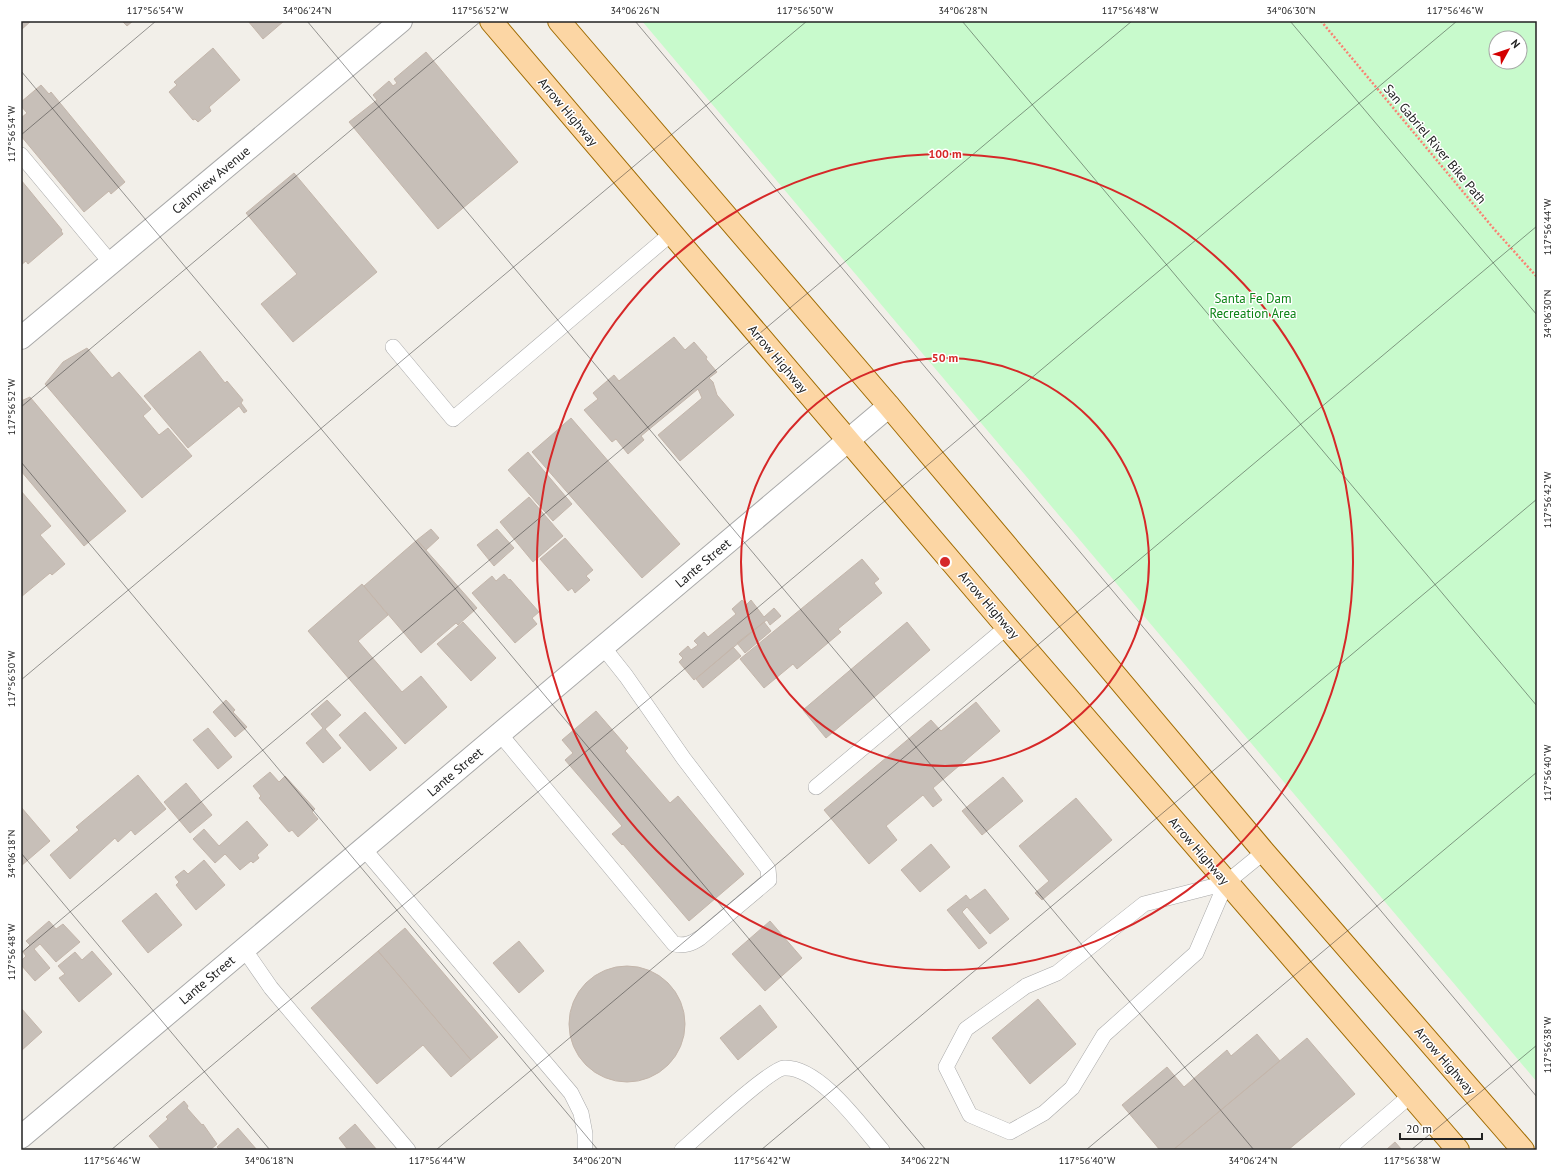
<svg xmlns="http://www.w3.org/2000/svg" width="1558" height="1171" viewBox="0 0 1558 1171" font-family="'PT Sans',sans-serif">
<rect width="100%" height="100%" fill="#f2efe9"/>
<path fill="#c8facc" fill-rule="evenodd" d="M642,21H1537V1082ZM1496,38H1520V62H1496Z"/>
<path fill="#c7bfb8" stroke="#c4b6ab" d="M21,21H31L21,30Z
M122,21H133L127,26Z
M248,21H284L263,39Z
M213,48L240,80L209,107L211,111L198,122L195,119L193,120L169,92L177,85L174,82Z
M426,52L518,162L438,229L349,122L377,100L373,95L389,81L393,86L397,83L394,79Z
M41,85L49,94L51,92L125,182L111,194L109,191L84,212L21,136V118L27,113L21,106V102Z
M294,173L377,272L293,342L261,304L297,274L246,213Z
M21,180L62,230L61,231L63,234L28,264L26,261L21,265Z
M674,337L685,350L694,342L707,357L706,359L717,372L709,378L713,382L717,395L734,415L680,461L658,435L702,398L698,389L641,436L644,440L628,454L616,439L612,442L584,410L598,399L593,393L614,375L619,381Z
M87,348L112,378L119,372L151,409L143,416L159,435L168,428L192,456L142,498L45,384L63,362Z
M200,351L225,383L227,381L243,400L241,403L247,411L244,413L239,406L188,448L144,396Z
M30,397L126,511L84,546L21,471V401Z
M571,418L680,544L642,578L532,452Z
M528,452L572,504L553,521L508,470Z
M21,491L51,526L40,535L65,564L52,575L50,573L21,597Z
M529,497L563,536L533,562L500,522Z
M431,529L439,538L426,550L417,540Z
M497,529L514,548L494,566L477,545Z
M565,538L593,570L586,576L590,580L575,593L572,588L568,591L540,559Z
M417,540L477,608L458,625L456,623L421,653L364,586Z
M862,559L879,579L874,583L882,593L838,629L841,632L797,669L793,664L764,688L740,659Z
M504,574L509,580L510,579L539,612L532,618L537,624L515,643L472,593L492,576L496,581Z
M362,584L388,615L358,641L402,692L421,676L447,707L405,744L308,631Z
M742,600L746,605L751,600L764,617L774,608L781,616L770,625L767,620L764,622L694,680L679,662L683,658L679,654L688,646L691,650L698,645L694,641L704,632L708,637L736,614L732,609Z
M463,622L496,658L471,681L437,644Z
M764,622L771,631L745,653L737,643Z
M907,622L930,650L826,738L803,710Z
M733,647L741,656L703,688L696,679Z
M226,700L235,710L233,712L247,727L235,737L213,712Z
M327,700L341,715L325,729L341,748L323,763L306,743L323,728L311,714Z
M976,702L1000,731L933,788L942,800L933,807L923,795L886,826L897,840L869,864L824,810L931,720L941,731Z
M596,711L628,748L625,751L670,803L678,796L744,874L689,921L623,844L622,845L612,834L622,826L565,760L573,753L562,740Z
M365,712L397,748L370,771L339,735Z
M208,728L232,757L218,769L193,740Z
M270,772L279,782L285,776L315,809L312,812L318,819L298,837L292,830L289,832L259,798L261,796L253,786Z
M138,775L166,809L135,835L131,830L118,842L115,838L70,879L50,855L79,830L76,827Z
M1003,777L1023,801L982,835L962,811Z
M186,783L212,815L190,833L164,802Z
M1076,798L1112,840L1042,900L1035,893L1049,881L1019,846Z
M21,807L50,841L21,866Z
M247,821L268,845L257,855L259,858L253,863L251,861L240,870L225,854L215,863L193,839L204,829L219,846Z
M931,844L950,867L920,892L901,870Z
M204,860L225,885L196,910L176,885L179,882L175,877L184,870L188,874Z
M985,889L1009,919L990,934L967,907L962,912L987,943L979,949L947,910L966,895L970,900Z
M156,893L182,925L148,953L122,921Z
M49,921L56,929L63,924L80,942L56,962L40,944L34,949L50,968L35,981L21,965V961L26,956L23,952L30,945L26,941Z
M770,921L802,958L765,991L732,954Z
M405,928L498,1037L471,1060L378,951Z
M519,941L544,971L519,993L493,963Z
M92,951L112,974L79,1002L59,978L65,974L58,966L75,952L82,960Z
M378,951L471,1060L451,1077L423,1045L377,1084L311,1008Z
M569 1024a58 58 0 1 1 116 0a58 58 0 1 1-116 0Z
M1038,999L1076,1044L1030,1084L992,1038Z
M760,1005L777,1027L738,1060L720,1038Z
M21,1008L42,1032L21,1051Z
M1257,1034L1280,1061L1173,1150H1160L1122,1105L1167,1067L1184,1087L1227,1050L1231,1056Z
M1307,1038L1355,1094L1288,1150H1173Z
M184,1101L188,1106L187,1108L202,1125L203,1124L217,1144L210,1150H161L149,1136L168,1119L166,1117Z
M355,1124L377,1150H348L339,1138Z
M238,1128L257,1150H220L217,1147Z
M1395,1142L1402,1150H1386Z"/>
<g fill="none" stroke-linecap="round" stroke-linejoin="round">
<g stroke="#a9a9a9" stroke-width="16">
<path id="service" d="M21,155L111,263
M393,347L453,419L672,233
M500,734L674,944C685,946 691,944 700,938L769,880L768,869L684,759L626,676L603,647
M816,787L1007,627
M364,849L571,1093L581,1113L585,1134V1150
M1226,883L1196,953L1104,1035L1072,1088L1044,1113L1010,1132L970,1115L946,1067L966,1029L1026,986L1057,973L1144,904L1226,883L1264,852
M244,949L271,988L408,1150
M682,1150C698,1136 770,1069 784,1068C819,1066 861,1126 882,1150
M1347,1150L1411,1095"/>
</g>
<g stroke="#a9a9a9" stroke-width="24">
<path id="minor" d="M21,338L401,21
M21,1137L889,406"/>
</g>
<g stroke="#a06b00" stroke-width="24">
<path id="primary" d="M491,21L1007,627L1458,1150
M559,21L889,406L1264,852L1523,1150"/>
</g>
<path stroke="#fa8072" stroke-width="2.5" stroke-dasharray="2 2" stroke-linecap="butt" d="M1321,21L1494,229L1537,277"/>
<use href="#service" stroke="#fff" stroke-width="15"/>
<use href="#minor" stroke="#fff" stroke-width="22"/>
<use href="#primary" stroke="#fcd6a4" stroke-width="22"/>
</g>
<path fill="none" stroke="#222" stroke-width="1" stroke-opacity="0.45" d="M307,21L1254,1150M635,21L1537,1097M962,21L1537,706M1290,21L1537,315M21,71L926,1150M21,135L156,21M21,407L481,21M21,462L598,1150M21,680L807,21M21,853L270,1150M21,953L1132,21M111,1150L1457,21M436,1150L1537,226M761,1150L1537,499M1086,1150L1537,772M1411,1150L1537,1045"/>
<g fill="none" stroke="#d62828" stroke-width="2">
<circle cx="945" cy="562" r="204"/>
<circle cx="945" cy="562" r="408"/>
</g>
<g text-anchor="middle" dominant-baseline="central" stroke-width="3" stroke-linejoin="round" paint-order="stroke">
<g font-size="13" fill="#222" stroke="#fff">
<text transform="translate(568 112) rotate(50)">Arrow Highway</text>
<text transform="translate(1435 144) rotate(50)">San Gabriel River Bike Path</text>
<text transform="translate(211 180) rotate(-40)">Calmview Avenue</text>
<text transform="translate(778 359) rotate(50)">Arrow Highway</text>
<text transform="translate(703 563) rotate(-40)">Lante Street</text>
<text transform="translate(989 605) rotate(49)">Arrow Highway</text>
<text transform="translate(455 772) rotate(-40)">Lante Street</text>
<text transform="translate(1199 851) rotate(49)">Arrow Highway</text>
<text transform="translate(207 980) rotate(-40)">Lante Street</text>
<text transform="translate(1445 1061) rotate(49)">Arrow Highway</text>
</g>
<g font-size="13" fill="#0c8416" stroke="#fff">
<text x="1253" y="298">Santa Fe Dam<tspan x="1253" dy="15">Recreation Area</tspan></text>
</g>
</g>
<circle cx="945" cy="562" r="6" fill="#d62828" stroke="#fff" stroke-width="2"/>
<g font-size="12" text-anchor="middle" font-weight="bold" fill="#d62828" stroke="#fff" stroke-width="3" stroke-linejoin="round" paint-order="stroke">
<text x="945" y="158">100 m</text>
<text x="945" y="362">50 m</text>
</g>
<rect width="1558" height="1171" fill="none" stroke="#ffffff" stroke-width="44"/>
<g transform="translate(1508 50) rotate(50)"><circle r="19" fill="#ffffff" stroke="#a7a7a7"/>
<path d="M0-3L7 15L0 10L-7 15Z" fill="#d40000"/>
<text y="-6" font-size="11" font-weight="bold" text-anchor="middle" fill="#222222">N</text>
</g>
<path d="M1400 1133v6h82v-6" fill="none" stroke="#222222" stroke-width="2"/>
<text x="1406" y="1133" font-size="12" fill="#222222" stroke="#ffffff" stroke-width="3" paint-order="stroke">20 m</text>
<rect x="22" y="22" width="1514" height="1127" fill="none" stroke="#222" stroke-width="1.5"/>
<g font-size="10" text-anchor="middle" fill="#222">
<text x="155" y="14">117°56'54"W</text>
<text x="307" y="14">34°06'24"N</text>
<text x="480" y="14">117°56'52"W</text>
<text x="635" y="14">34°06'26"N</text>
<text x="805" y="14">117°56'50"W</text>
<text x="963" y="14">34°06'28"N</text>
<text x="1130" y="14">117°56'48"W</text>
<text x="1291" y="14">34°06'30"N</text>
<text x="1455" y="14">117°56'46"W</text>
<text transform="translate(11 134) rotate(-90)" y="4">117°56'54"W</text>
<text transform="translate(1547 227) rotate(-90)" y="4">117°56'44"W</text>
<text transform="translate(1547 314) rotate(-90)" y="4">34°06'30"N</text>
<text transform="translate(11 407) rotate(-90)" y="4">117°56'52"W</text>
<text transform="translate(1547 500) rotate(-90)" y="4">117°56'42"W</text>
<text transform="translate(11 679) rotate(-90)" y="4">117°56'50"W</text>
<text transform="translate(1547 773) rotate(-90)" y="4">117°56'40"W</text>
<text transform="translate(11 854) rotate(-90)" y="4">34°06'18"N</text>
<text transform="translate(11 952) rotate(-90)" y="4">117°56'48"W</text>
<text transform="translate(1547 1045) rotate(-90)" y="4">117°56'38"W</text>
<text x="112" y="1164">117°56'46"W</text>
<text x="269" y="1164">34°06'18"N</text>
<text x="437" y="1164">117°56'44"W</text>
<text x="597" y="1164">34°06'20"N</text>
<text x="762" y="1164">117°56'42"W</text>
<text x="925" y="1164">34°06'22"N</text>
<text x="1087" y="1164">117°56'40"W</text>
<text x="1253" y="1164">34°06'24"N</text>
<text x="1412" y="1164">117°56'38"W</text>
</g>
</svg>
